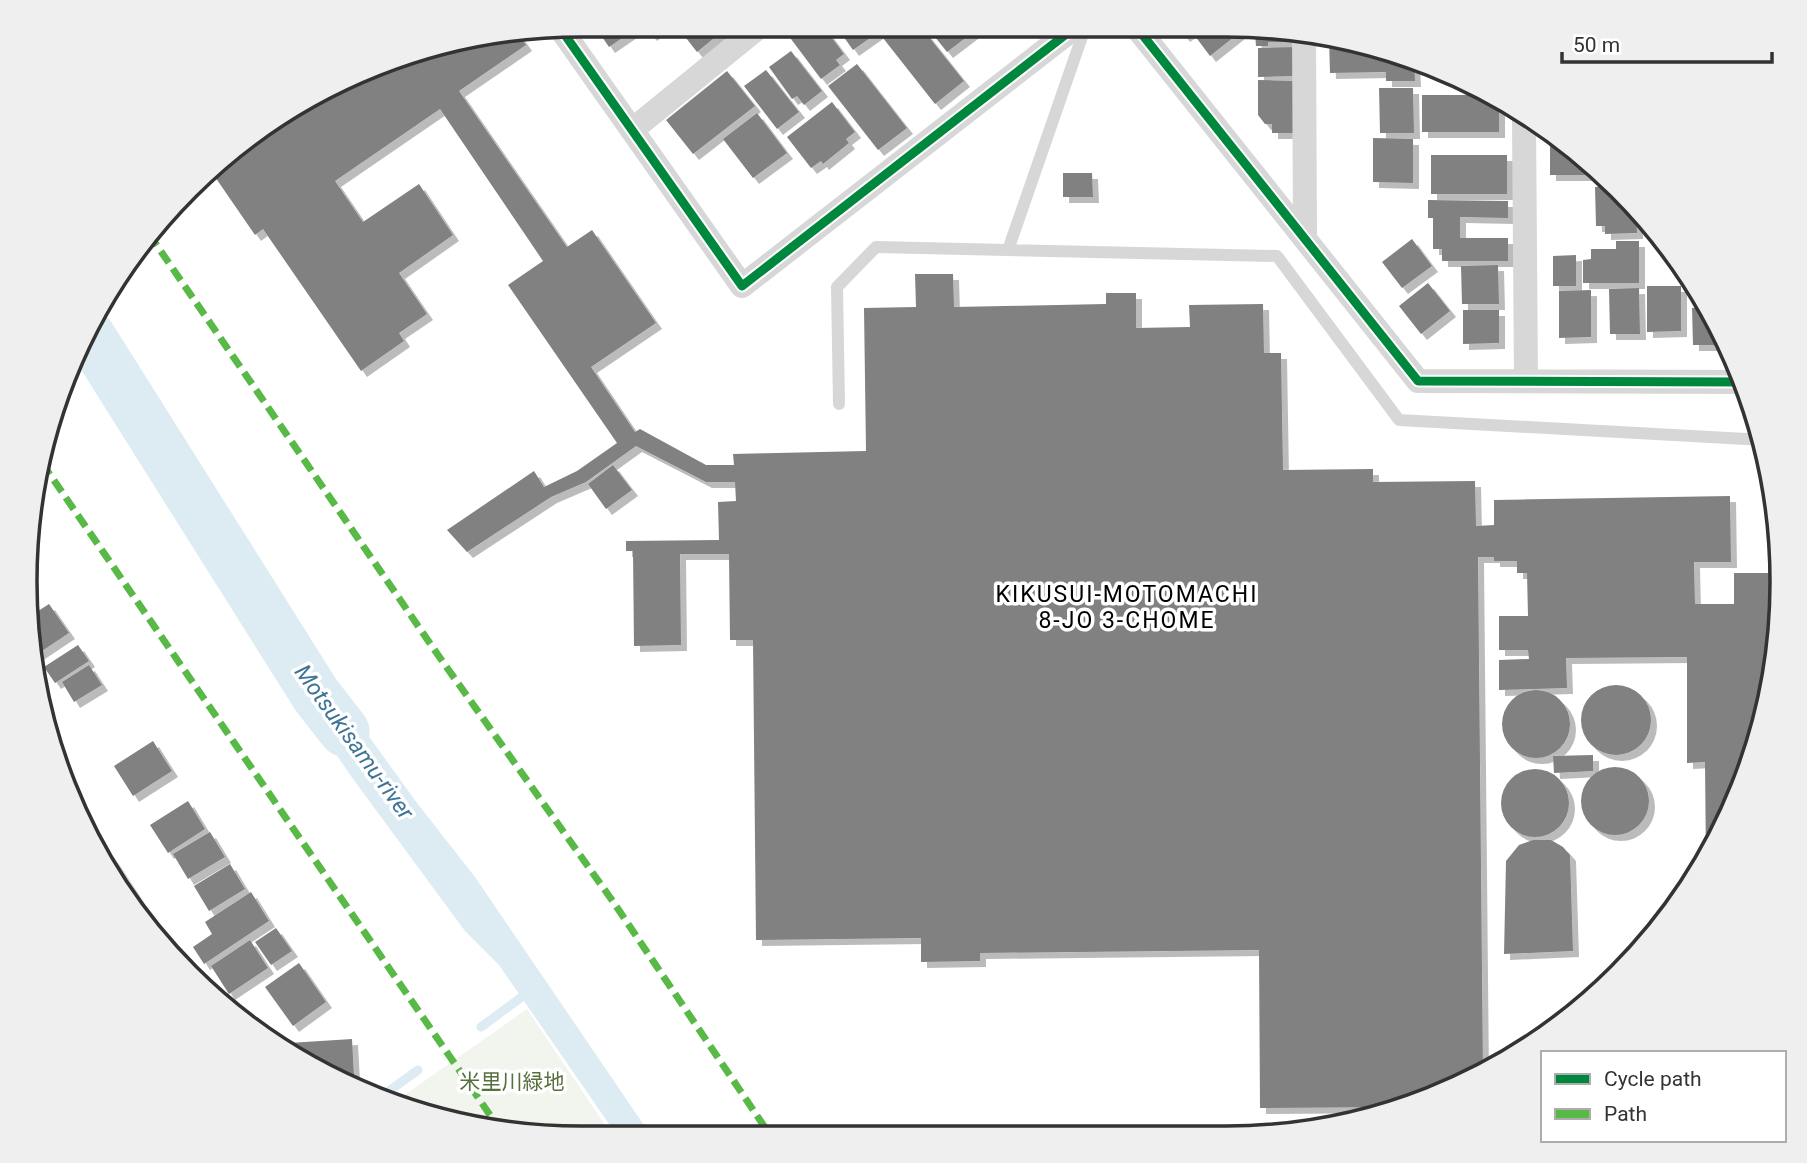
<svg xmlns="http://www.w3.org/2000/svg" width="1807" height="1163" viewBox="0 0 1807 1163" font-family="Roboto,'Noto Sans JP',sans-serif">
<defs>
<filter id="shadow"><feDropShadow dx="6" dy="6" stdDeviation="0" flood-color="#0004"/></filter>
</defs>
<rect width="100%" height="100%" fill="#fff"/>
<path fill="#f1f5ed" d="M527,1009L611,1134H509L393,1103Z"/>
<path fill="#ddebf3" d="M318,666L417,803L475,877L650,1134H616L499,965L465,931L353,779L290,687Z"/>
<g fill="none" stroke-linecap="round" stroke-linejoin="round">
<path stroke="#ddebf3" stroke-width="9" d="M481,1027L530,991
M378,1099L418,1070"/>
<path stroke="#ddebf3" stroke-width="51" d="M90,336L316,695L344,731"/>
</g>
<path fill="#818181" filter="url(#shadow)" d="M600,25H626L631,32L609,47L596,28Z
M643,25H664L651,35Z
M683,25H721L724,30L697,52L679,29Z
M801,26H809L813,32L823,26L844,54L836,60L840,65L821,79L788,35Z
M836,26H876L880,31L853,50Z
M897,27H921L964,81L935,104L883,38Z
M927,27H980L947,52Z
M1179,29H1194L1184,36Z
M1204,29H1244L1210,56L1195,36Z
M1251,29H1292V42H1268V46H1256L1255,33H1251Z
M519,35L526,45L459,91L567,247L592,230L656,323L591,367L635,432L640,429L706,465H734L733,454L866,451L864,308L916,307L915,274H953L954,307L1106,304V293H1136V328L1190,327L1189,305L1263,304L1264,353H1281L1283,470L1373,469V482L1475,481L1476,526L1494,525V500L1730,496L1731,562H1694L1695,604H1734V573H1780L1778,654L1753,760L1708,860L1706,863L1705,762L1687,763V657L1566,658L1567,688L1499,690V660L1529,659L1528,650H1499V616H1528L1527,573H1517V561H1494V557H1478L1483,1074L1471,1081L1404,1107L1260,1108L1259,950L980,953V961L921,962V938L756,940L753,640H730L729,554H680L681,645L634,646L633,551H626V541L719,540L718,502L736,501L735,482H706L636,446L586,482L551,497L467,552L447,530L534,471L544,487L577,471L617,443L508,285L543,261L440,109L335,181L363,222L419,184L453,235L399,273L427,314L399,333L404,341L361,371L263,229L255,235L213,174L272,119L403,54Z
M1329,38L1414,60L1415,81H1386V72L1330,73Z
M1297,47V76L1258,77V48Z
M791,51L822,91L804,105L797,96L792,99L769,67Z
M857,64L907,128L878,150L828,86Z
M766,70L799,112L777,129L744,86Z
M727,71L755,106L693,154L666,120Z
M1258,80L1296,81L1295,133H1272V124H1265L1258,115Z
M1379,88H1413L1414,133H1380Z
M1422,95H1484L1499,104V132H1422Z
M832,102L855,132L846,139L849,143L823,164L821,161L811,168L787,137Z
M757,113L787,153L753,178L723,139Z
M1550,136L1592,162L1593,175H1550Z
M1373,138L1413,139V183L1373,182Z
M1431,155H1507V194H1431Z
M1063,173H1092L1093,197H1063Z
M1615,186L1636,209L1637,233L1605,234V226H1596L1595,187Z
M1428,200L1508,201V218L1460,217V238H1508V261H1442V249H1433V218H1428Z
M1412,239L1432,266L1402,288L1382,262Z
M1616,241H1639V283H1583V260L1591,259V249H1616Z
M1576,255V286H1553V256Z
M1498,265L1499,304H1462L1461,266Z
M1428,283L1450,311L1421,334L1399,306Z
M1647,286H1681V331L1647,332Z
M1639,288L1640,334H1610L1609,289Z
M1591,290V337L1559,338V291Z
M1708,307L1725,335L1729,345H1693L1692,308Z
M1463,310H1499V343L1463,344Z
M613,465L632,490L606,509L588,484Z
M49,604L69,633L36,655L32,615Z
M78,645L89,661L55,683L44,667Z
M89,665L102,685L74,702L62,682Z
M1581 720a35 35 0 1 1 70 0a35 35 0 1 1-70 0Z
M1502 724a34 34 0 1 1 68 0a34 34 0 1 1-68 0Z
M153,741L172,771L133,796L114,766Z
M1593,755V771L1554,773L1553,756Z
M1581 801a34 34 0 1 1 68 0a34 34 0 1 1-68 0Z
M1501 803a34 34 0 1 1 68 0a34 34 0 1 1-68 0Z
M188,801L205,829L168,853L150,825Z
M210,832L225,857L188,879L173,854Z
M1533,840H1551L1563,847L1570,855L1573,951L1504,954L1506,861L1519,845Z
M230,864L245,889L209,911L194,886Z
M251,892L269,921L204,964L193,947L212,934L205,922Z
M276,928L292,951L271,965L255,942Z
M1642,933H1655L1642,951Z
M250,940L268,968L229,994L211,966Z
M299,963L326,1002L293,1026L265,987Z
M352,1039L354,1076L337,1077L289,1047V1043Z"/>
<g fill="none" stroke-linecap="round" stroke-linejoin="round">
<path stroke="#d7d7d7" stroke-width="12" d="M1008,250L1085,28
M839,404L837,287L876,247L1277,256L1399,420L1764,440"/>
<path stroke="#d7d7d7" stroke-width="24" d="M560,28L742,286L1074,28
M1137,28L1418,381L1743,382
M1304,31L1305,237
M1524,120L1526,381
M632,130L760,26
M110,872L133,907"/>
<path stroke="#58b947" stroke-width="7" stroke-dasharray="14 7" stroke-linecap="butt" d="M149,234L438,655L614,903L770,1135
M42,463L501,1131"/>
<g stroke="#fff" stroke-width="13">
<path id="cycleway" d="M560,28L742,286L1074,28
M1137,28L1418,381L1743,382"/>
</g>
<use href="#cycleway" stroke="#00873e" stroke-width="9"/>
</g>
<g text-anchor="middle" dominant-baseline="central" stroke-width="7" stroke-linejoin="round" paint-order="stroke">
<g font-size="21" fill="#56703f" stroke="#fff">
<text x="512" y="1082">米里川緑地</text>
</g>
<g font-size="23" letter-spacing="2" fill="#000" stroke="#fff">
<text x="1127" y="594">KIKUSUI-MOTOMACHI<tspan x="1127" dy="26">8-JO 3-CHOME</tspan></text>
</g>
<g font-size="23" font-style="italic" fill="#3f7597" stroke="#fff">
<text transform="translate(354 742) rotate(54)">Motsukisamu-river</text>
</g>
</g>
<path d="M0 0H1807V1163H0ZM581 37H1226A544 544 0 0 1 1770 581V582A544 544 0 0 1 1226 1126H581A544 544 0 0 1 37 582V581A544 544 0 0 1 581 37Z" fill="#efefef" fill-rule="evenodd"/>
<path fill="none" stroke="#333" stroke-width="3.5" d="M581 37H1226A544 544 0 0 1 1770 581V582A544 544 0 0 1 1226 1126H581A544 544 0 0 1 37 582V581A544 544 0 0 1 581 37Z"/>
<rect x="1541" y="1051" width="245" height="91" fill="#ffffff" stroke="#adadad" stroke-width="2"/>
<rect x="1555" y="1074" width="35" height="10" fill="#00873e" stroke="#adadad" stroke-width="2"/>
<text x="1604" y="1086" font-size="21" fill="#333333">Cycle path</text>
<rect x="1555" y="1109" width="35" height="10" fill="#58b947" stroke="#adadad" stroke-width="2"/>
<text x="1604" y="1121" font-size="21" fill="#333333">Path</text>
<path d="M1562 52v10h210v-10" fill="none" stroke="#333333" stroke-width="3.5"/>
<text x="1573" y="52" font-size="21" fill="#333333" stroke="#ffffff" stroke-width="5" paint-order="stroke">50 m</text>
</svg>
